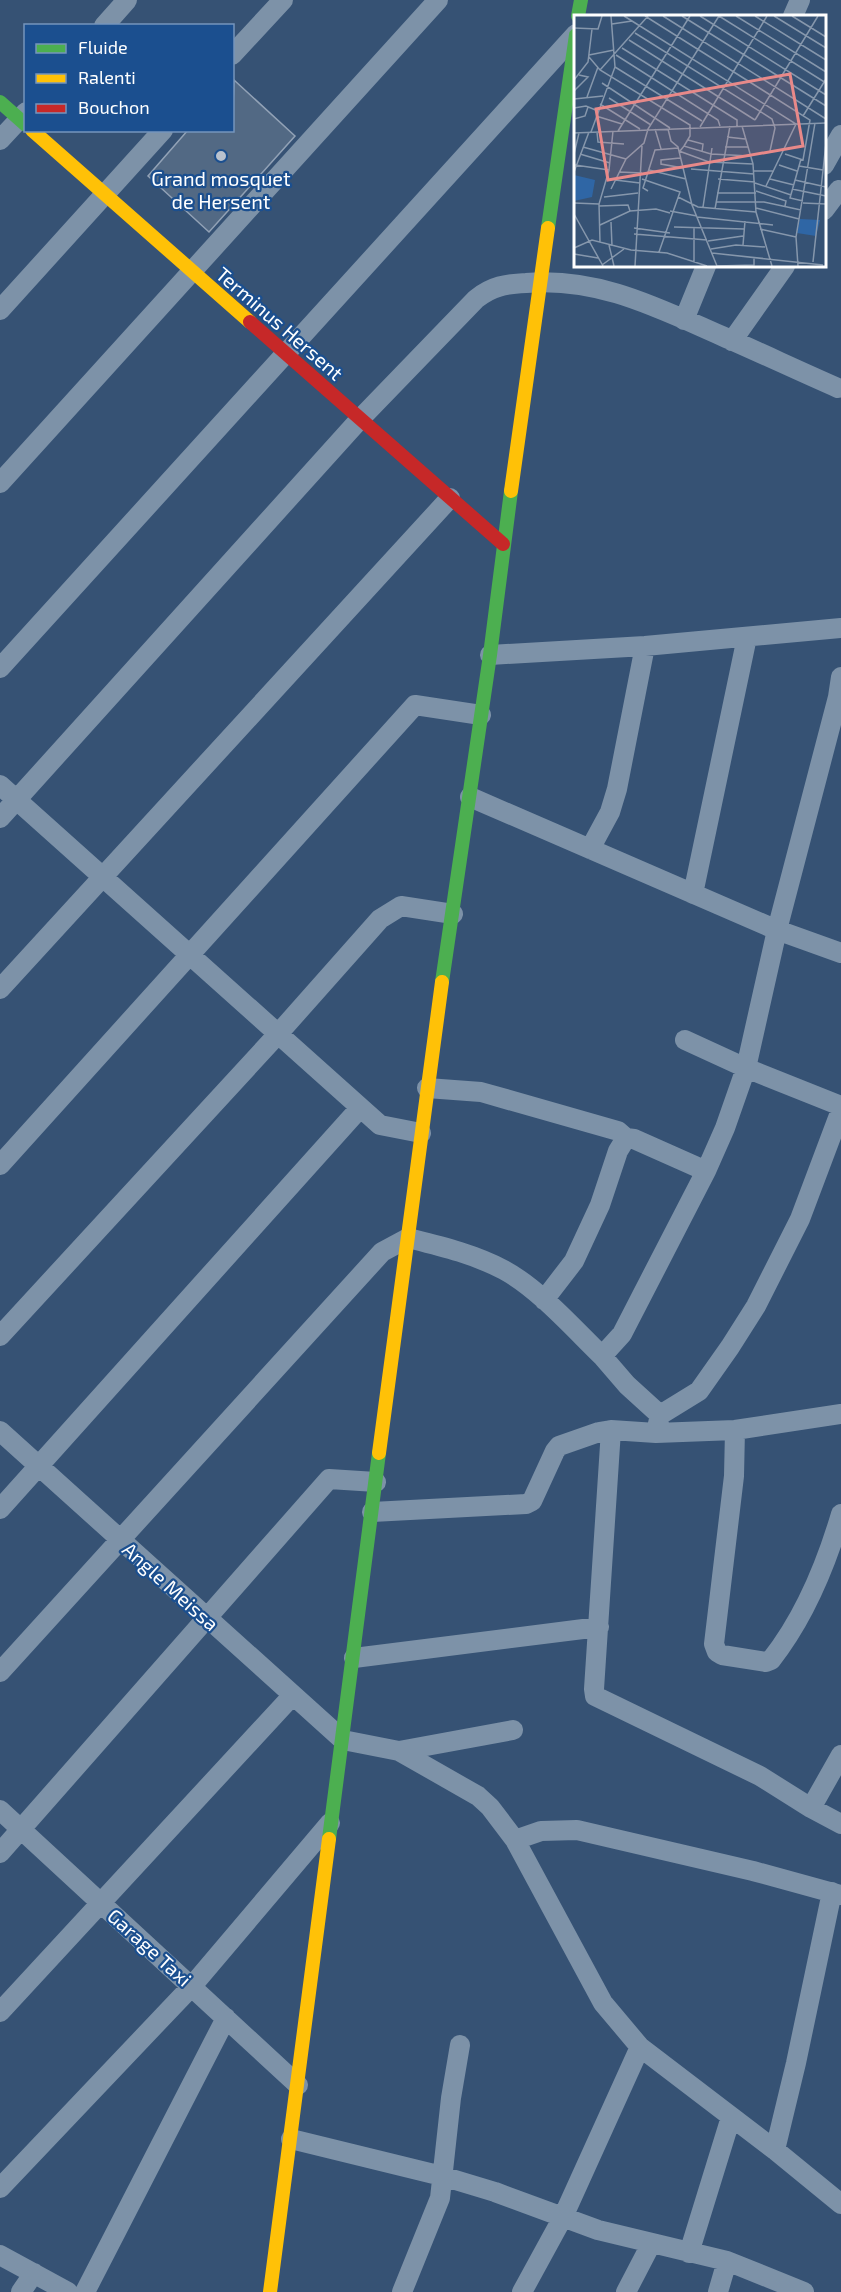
<svg xmlns="http://www.w3.org/2000/svg" width="841" height="2292" viewBox="0 0 841 2292" font-family="'Exo 2',sans-serif">
<rect width="100%" height="100%" fill="#365274"/>
<path fill="#526984" stroke="#92a2b6" stroke-width="1.5" d="M234,80L295,136L209,232L148,176L188,130H232Z"/>
<g fill="none" stroke-linecap="round" stroke-linejoin="round">
<path stroke="#7d92a8" stroke-width="20" d="M793,16L800,0
M104,26L127,0
M232,55L283,0
M0,140L26,112
M824,165L841,135
M824,210L839,190
M0,310L163,130
M684,320L706,266
M732,341L785,266
M0,483L438,0
M490,655L645,646L841,628
M0,668L576,34
M0,785L380,1125L421,1133
M470,797L777,930L841,953
M0,818L360,419L476,299C492,286 506,284 526,283C599,277 658,308 722,336C761,353 799,371 838,388
M590,849L610,812L617,789L645,646
M693,894L747,637
M0,989L450,498
M685,1040L746,1068L841,1106
M427,1088L481,1092L618,1131L626,1138
M0,1165L415,705L481,715
M544,1300L574,1261L600,1205L618,1151L626,1138L634,1139L706,1171
M0,1336L278,1034L380,919L401,906L453,914
M660,1415L627,1385L602,1356L622,1334L706,1171L725,1128L746,1068L777,930L838,697L841,677
M657,1428L660,1415L699,1391L730,1347L756,1306L800,1219L841,1110
M611,1430L594,1689L595,1696L760,1776L811,1808L841,1824
M735,1430L734,1476L714,1644L717,1652L722,1655L766,1662L771,1660C804,1618 826,1565 841,1514
M0,1431L343,1740L399,1751L478,1796L490,1807L515,1840L603,2003L640,2047L775,2150L841,2204
M0,1509L360,1108
M372,1512L526,1504L532,1501L555,1451L559,1446L599,1432L611,1430L656,1433L735,1430L841,1414
M354,1658L599,1627
M0,1672L382,1252L408,1238C440,1246 474,1254 504,1270C539,1289 574,1329 602,1356
M399,1751L513,1730
M811,1808L841,1755
M0,1810L298,2085
M515,1840L541,1831L577,1830L753,1871L841,1895
M0,1853L329,1479L376,1482
M0,2012L293,1695
M291,2139L442,2176L495,2192L598,2230L727,2261L804,2292
M775,2150L796,2063L832,1892
M0,2188L192,1986L330,1823
M689,2253L731,2117
M0,2255L68,2292
M21,2292L34,2273
M85,2292L226,2018
M402,2292L440,2198L451,2098L460,2045
M522,2292L563,2217L640,2047
M626,2292L651,2244
M718,2292L727,2261"/>
<path stroke="#4caf50" stroke-width="14" d="M578,16L581,0
M0,102L26,125
M548,228L576,35
M442,982L490,655L511,491
M329,1839L379,1453"/>
<path stroke="#ffc107" stroke-width="14" d="M32,130L250,322
M511,491L548,228
M379,1453L442,982
M270,2292L329,1839"/>
<path stroke="#c62828" stroke-width="14" d="M250,322L503,544"/>
</g>
<circle fill="#b9c2ce" stroke="#1b4f8f" stroke-width="2" cx="221" cy="156" r="6"/>
<g text-anchor="middle" dominant-baseline="central" stroke-width="4.5" stroke-linejoin="round" paint-order="stroke">
<g font-size="20" fill="#fff" stroke="#1b4f8f">
<text x="221" y="178">Grand mosquet<tspan x="221" dy="23">de Hersent</tspan></text>
</g>
<g font-size="20" fill="#fff" stroke="#1b4f8f">
<text transform="translate(280 323) rotate(41)">Terminus Hersent</text>
<text transform="translate(171 1586) rotate(42)">Angle Meissa</text>
<text transform="translate(150 1947) rotate(42)">Garage Taxi</text>
</g>
</g>
<g transform="translate(574 15)">
<rect width="252" height="252" fill="#365274"/>
<path d="M0,160L21,165L18,182L0,186ZM226,204L246,205L242,221L223,218Z" fill="#2f66a5"/>
<path fill="none" stroke="#8697ac" stroke-width="1.5" d="M50,1L222,109L192,171M71,1L236,105L229,145L211,139M89,1L252,104M108,1L252,91M126,1L252,80M145,1L252,68M162,1L252,57M181,1L252,45M200,1L252,33M218,1L252,22M38,9L58,6M0,13L24,14L28,1M61,18L198,104L201,113L196,136M55,25L181,105M48,33L163,105V111M15,40L40,35M42,40L144,105L146,111M15,42L26,55L116,110V121L110,131M41,52L128,106M26,55L74,1M0,65L14,47L18,14M28,68L96,113M0,76L14,62L5,60M13,82L24,52M35,83L77,110M0,84L29,81M26,89L66,114M0,93L12,91L24,96M22,101L48,109M229,101L252,64M0,104L11,101L14,92M181,105L244,1M168,111L179,149L182,197L198,251M126,112L193,1M81,114L87,134M94,114L97,126L104,132L118,190L143,251M44,116L116,1M17,117L41,52L37,1M23,117L24,127L50,129M0,118L252,108M153,122L171,124M114,125L129,129L128,137M9,132L52,144M151,132H174M105,136L135,147L179,149M106,136L110,131L137,139L176,141M0,139L5,118M6,139L36,148M106,143L87,145V149L109,153M227,144L216,183L229,186M1,150L35,155M205,150L223,156M225,151L249,155M117,154L180,159M75,155L112,164M180,156H200M0,157L15,117M45,157L68,158M68,164L106,177L85,237M144,164L181,167M196,164L220,170M41,165L66,168M221,165L252,172M181,168L217,180M37,174L52,144L70,128L74,114L145,1M218,174L252,181M74,176L69,173L81,135L104,133M182,176L212,186L211,191M143,178H182M30,182L64,178M104,182L124,192L182,197M142,187H190L227,195M0,188L25,189M229,188L252,189M25,191L54,190L56,196M129,192L138,133M182,193L225,204M141,194L156,111M96,196L123,201M0,199L29,251M123,202L199,210M37,207L38,231M26,210L56,196L82,194L96,198M100,212L170,214M60,213L96,218M186,214L222,222M60,219L133,225M134,226L169,221M26,227L25,189L35,155L39,116M35,230L40,251M169,230L171,206M0,233L18,225L57,235L93,238L133,251M137,234L162,230L191,232M138,238L249,250M0,239L24,243M120,247V212M239,247L252,128M28,250L50,234M61,251L68,131M143,251L180,250V243M224,251L222,222L241,108"/>
<path fill="#e88989" fill-opacity="0.15" stroke="#e88989" stroke-width="3" d="M216,59L229,131L34,165L22,94Z"/>
<rect width="252" height="252" fill="none" stroke="#fff" stroke-width="3"/>
</g>
<rect x="24" y="24" width="210" height="108" fill="#1b4f8f" stroke="#7695bc" stroke-width="1.5"/>
<rect x="36" y="44" width="30" height="9" fill="#4caf50" stroke="#7695bc" stroke-width="1.5"/>
<text x="78" y="54" font-size="18" fill="#ffffff">Fluide</text>
<rect x="36" y="74" width="30" height="9" fill="#ffc107" stroke="#7695bc" stroke-width="1.5"/>
<text x="78" y="84" font-size="18" fill="#ffffff">Ralenti</text>
<rect x="36" y="104" width="30" height="9" fill="#c62828" stroke="#7695bc" stroke-width="1.5"/>
<text x="78" y="114" font-size="18" fill="#ffffff">Bouchon</text>
</svg>
